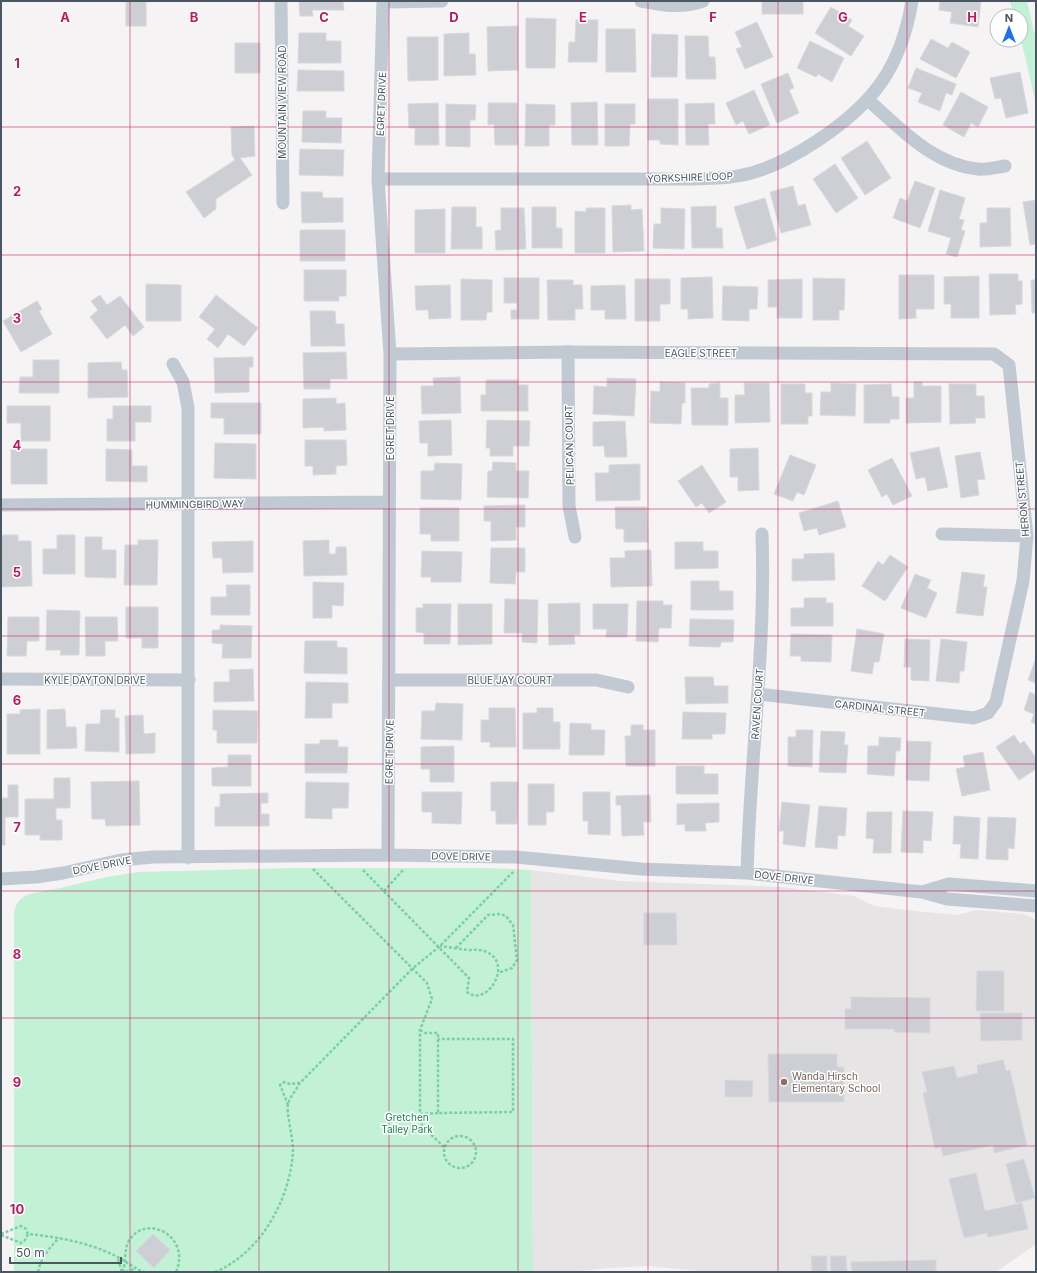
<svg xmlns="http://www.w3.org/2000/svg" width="1037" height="1273" viewBox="0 0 1037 1273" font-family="Inter,sans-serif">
<rect width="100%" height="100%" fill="#f5f3f3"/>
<path fill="#e6e4e5" d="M531,870L620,881L781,887L854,896L874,906L915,911L957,915L976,910L1023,914L1033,918L1036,921V1244L996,1272H708L648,1266L607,1268L571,1272H533Z"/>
<path fill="#c3f1d5" d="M1010,1H1027L1036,40V104L1022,44H1020L1019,40H1021V16H1014Z
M293,868H485L531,870L533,1272H14V914C15,904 20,897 30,894L65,887L106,877L139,872Z"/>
<path fill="#cdcfd5" stroke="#d7d9de" d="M126,1H146V26H126Z
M299,1H343L344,10H312L313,16H300Z
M762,1H803V14H762Z
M940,1H981L978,27L950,23L952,12L939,10Z
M831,7L852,20L848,26L864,36L851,56L815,33Z
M526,18L556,19L555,68H526Z
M576,20H598L597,62H568L569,42H575Z
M757,22L773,57L745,69L736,49L742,47L735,32Z
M518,26V70L488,71L487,27Z
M606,29H635L636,72H606Z
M299,33H326V41H341V63H298Z
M469,33V54H475L476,75L444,76V34Z
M652,34L678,35L677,77H651Z
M685,36H708L709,57H715L716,79H686Z
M407,37H438V80L408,81Z
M931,39L948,48L952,42L970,52L956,78L920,59Z
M810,41L844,58L832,82L818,74L816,77L797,68Z
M235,43H260V73H235Z
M916,68L956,84L952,95L946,93L940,111L918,102L922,93L908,88Z
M298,70L344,71V91H297Z
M1020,72L1028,113L1006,118L1001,98L995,99L990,78Z
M788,73L794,88L789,90L799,113L777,123L761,84Z
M754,90L770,125L749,134L743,121L736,125L726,103Z
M961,92L988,107L978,127L971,123L964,137L943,125Z
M648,99H678V145L660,144V140H648Z
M597,102L598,145H572L571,103Z
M438,103L439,145H415V128H409L408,104Z
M488,103H517L518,145H495L494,124L488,125Z
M714,103L715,124H708L709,145H686L685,104Z
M446,104L476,105L475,120H470V147L446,146Z
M526,104L555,105V125H549V146H525Z
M605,104H635V124H630L629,146H605Z
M303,111H326V118H342L341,143L302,142Z
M254,126L255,156L240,158L252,175L216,199V209L204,218L186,192L235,160L232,155L231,127Z
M867,141L891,178L865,195L841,158Z
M300,149L344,150L343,176L299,175Z
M835,164L858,198L836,213L813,179Z
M915,181L935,188L920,228L893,218L900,198L907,201Z
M793,186L798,206L805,204L811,225L781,233L770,192Z
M940,190L965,198L959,219L964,220L961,230L965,231L957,257L946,254L951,238L928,231Z
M301,192H322L323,198H343V222L302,223Z
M765,198L777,240L747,249L734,207Z
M1036,200V244L1030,245L1023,202Z
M631,205V210L642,209L644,251L613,252L612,206Z
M716,206V228H722L723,248H692L691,207Z
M452,207H476V227H482V249H451Z
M532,207H556V228H562V248H532Z
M501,208H524L526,249L496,250L495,231L501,230Z
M586,208H605V253H575V211L586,212Z
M661,208L685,209L684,249L653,248L654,224H661Z
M987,208H1010L1011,246L980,247V223H987Z
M445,209V253H415V210Z
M300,230H345V261H300Z
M304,270H346V296H339V301H304Z
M989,274H1018V281H1022V304L1015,305L1016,314L990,315Z
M899,275H934V309H916V318L899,319Z
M979,276V318H951V304H944V277Z
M712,277L713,318L688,319V309H681V278Z
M504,278H539V319H511V310H517V303H504Z
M813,278L845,279L844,310H839V320H813Z
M461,279L492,280V312H487L486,320H461Z
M635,279H670V304H660V321H635Z
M802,279V318H777V307H768V280Z
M547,280H573V285H582L583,309H575V320H548Z
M1031,280H1036V313H1032Z
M146,284L181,285V321H146Z
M450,285L451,318L429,319L428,310H416L415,286Z
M625,285L626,319H605V310H591V286Z
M723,286L758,287L757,309H749V321L722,320Z
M100,295L107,305L120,296L144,327L133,336L125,325L107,339L90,317L98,310L91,301Z
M216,295L258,328L244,346L228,334L218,348L207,339L215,329L199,317Z
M37,301L42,309L39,311L52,334L21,352L3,321Z
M310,311H335L336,324H344L345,346H311Z
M346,352L347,379H330V389H304L303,353Z
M253,357V367H249V392L215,393L214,358Z
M33,360H59V393H19L20,377H33Z
M121,362L122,370H127L128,397L88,398V363Z
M460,377L461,413L422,414L421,386H434L433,378Z
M607,378L636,379L634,416L593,414L594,386L607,387Z
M486,380H518V385H528V411H481V395H486Z
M660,382L685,383V403H682L681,424L650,423L651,391L660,392Z
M914,382H922V386H941V422L906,423V398H914Z
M720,383V398H728V425H692L691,388H709V384Z
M744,383H769L770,422L735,423V395H745Z
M831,383L856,384L855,416L820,415L821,392H831Z
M781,384H805V393H812V416H808V424H781Z
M891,384L892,397H899V419H890V423H864V385Z
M949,384H976V396H984L985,418H975L976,423L950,424Z
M336,398V404L345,403L346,430L324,431V427L303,428V399Z
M211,403H261V434H224V418H211Z
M7,406H50V441H21V423H7Z
M113,406H151V422H135V441H107V419H113Z
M451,420L452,455L428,456V443H420L419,421Z
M487,420L530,421L529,446H513V456H490V448H486Z
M625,421L627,457H605L604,446H593V422Z
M305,440H346L347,465L336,466V474L313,475V466H305Z
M215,443L256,444V479L214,478Z
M939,447L948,487L928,491L925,477L916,479L910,453Z
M758,448L759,490L738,491V477H730V449Z
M11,449H47V484H11Z
M106,449L132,450V466H147V482L106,481Z
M980,452L985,479L977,480L979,495L961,498L955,456Z
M790,455L816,465L804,495L797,492L793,501L774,494Z
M892,458L912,496L893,505L887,494L882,497L868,470Z
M493,462L516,463V471H529L528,498L487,497L488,471H492Z
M435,463L462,464L461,500L421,499V471H434Z
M640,464V500L596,501L595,473H609V465Z
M702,465L726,502L709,513L702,503L696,507L678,481Z
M838,501L846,527L819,535L817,528L804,531L799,513Z
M525,505V527H516V540L491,541V521H484V506Z
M615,507H647L648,542H624V529H616Z
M420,508H459V541H431V534H420Z
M1,535H18V541H31L32,586L1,587Z
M57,535H75V574H43V549H57Z
M85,537H102V550H116V578L85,577Z
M138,540H158L157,585H124L125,545H138Z
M329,540V554H336V547H346L347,575L304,576L303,541Z
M253,541V572L223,573L222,558H213L212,542Z
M675,542H703V551H718V568L675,569Z
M491,548H525V572H516L515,584L490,583Z
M651,550L652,586L611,587L610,558H625V551Z
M422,551L462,552L461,582H431V577H421Z
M834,553L835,580L792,581V559H804V554Z
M890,555L908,567L885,601L862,586L878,561L883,565Z
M962,572L985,575L983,587H987L983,616L956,613Z
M915,574L931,580L927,588L937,593L926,618L901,608Z
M691,581H719V591H733V610H691Z
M313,582L344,583L343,606L332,605V618H313Z
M226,585H250V615H211V597H227Z
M804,598H826V603H833V626H791V608H804Z
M505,599L538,600L537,643L522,642V633H504Z
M637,601H663V605H672L671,628H659L658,642L636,641Z
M580,603V635H574L575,644L549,645L548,604Z
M423,604H451L450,644H424V633L416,632V608H423Z
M458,604H492V644L458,645Z
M593,604H628L627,637H606L607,629H593Z
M126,607H158V648H142V638H126Z
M47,610L80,611L79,655H60L61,650H46Z
M8,617H39V641H27L26,656H7Z
M85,617H117L118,641H105V656H86Z
M690,619L734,620L733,642H721L720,647L689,646Z
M220,625L252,626L251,658H222L223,644L212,643V630H220Z
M857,629L884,634L879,662H874L872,674L851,671Z
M791,634L832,635L831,662L801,661V656H790Z
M905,639L930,640L929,681L911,680V667H904Z
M941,639L967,642L964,671H960L959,683L936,681Z
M305,641H337V647L347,648V674L304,673Z
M1036,658V683L1028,680Z
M253,669L254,701L214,702V682H230L229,670Z
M685,677H713L714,686H728V703L686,704Z
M306,682L348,683V703H332V718H305Z
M1030,692L1036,695V724L1031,722L1034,714L1024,710Z
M436,703L463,704L462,740L421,739L422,711H435Z
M489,708H515L516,747H490V742H481V720H489Z
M537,708H553V722H560V749H523V713H537Z
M40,709V754H7V714H20V710Z
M65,709L66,727H76L77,748L47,749V710Z
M101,710H115V718H119V752L85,751L86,724H100Z
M213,710L258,711L257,743H217V730H213Z
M683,712L726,713L725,734H712V739H682Z
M143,715L144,734L155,733V753L126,754L125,716Z
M570,723L591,724V730H605L604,755H569Z
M631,725H643V730H655V766H626L625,736H631Z
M796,730H813L812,767L788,766V737H796Z
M821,731L845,732L844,745H848L846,773L819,772Z
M1014,735L1020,744L1024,741L1036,758V769L1019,780L996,747Z
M879,737L901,738L900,751H896L894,776L867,774L868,746H879Z
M320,740H338V747H348L347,773H305V744H320Z
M907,741L931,742L929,781L906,780Z
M454,746V782H430V769H421V747Z
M983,752L990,790L962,796L956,769L965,767L963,756Z
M228,755H251V786H212V768L228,767Z
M676,766H704V774H718V794H676Z
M54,778H70V808H56V820H62V840H40V835H25V799H54Z
M139,781L140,825L106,826L105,819H92L91,782Z
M306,782L349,783L348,808H332V819L305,818Z
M491,782H518L517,824H496V811H491Z
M528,784H554V812H546V825H528Z
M8,785H18V817H5V845H1V798H8Z
M422,792H462L461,824L432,823V812H422Z
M583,792H610V835L588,834V821H583Z
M268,793V803H261V814H269V826H215V807H220V794Z
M650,795L651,822H643L644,835L622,836L621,805H616V796Z
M782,802L810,805L805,847L783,844L784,831H779Z
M719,803V822L705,823L706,831H685V824L677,825V804Z
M819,806L847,808L845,836L838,835L837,849L815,847Z
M903,811L933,812L931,841L923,840V853L901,852Z
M867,812H892L891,853H873L874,839L866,838Z
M954,816L980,818L978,859L960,858L961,844H953Z
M988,817L1016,818L1014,849L1008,848V860L986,859Z
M644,913H676L677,945H644Z
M977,971H1004V1011H976Z
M851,997L930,998V1033L894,1032V1029H845V1009H851Z
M980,1013H1022V1040L981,1041Z
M768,1054H837V1067H844V1102H769Z
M1003,1060L1006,1071L1010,1070L1027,1145L994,1153L993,1145L943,1156L941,1147L935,1149L923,1093L927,1092L922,1072L954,1066L957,1078L978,1073L977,1065Z
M725,1080L753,1081L752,1097H725Z
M1024,1159L1035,1198L1016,1203L1006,1164Z
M976,1173L985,1211L1022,1203L1028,1229L988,1237L987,1233L964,1238L949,1179Z
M153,1234L170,1250L154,1268L136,1251Z
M811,1256H827V1272H812Z
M830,1256H846L847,1272H831Z
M936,1260V1272H852L851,1262Z"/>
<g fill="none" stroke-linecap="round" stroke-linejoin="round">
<path stroke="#7ad0a6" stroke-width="2.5" stroke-dasharray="3 2" stroke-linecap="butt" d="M313,869L427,983L432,999L420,1030V1114L422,1126L444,1147
M363,870L469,978L467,992C486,1008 514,965 487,952C480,949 475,950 468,950C459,949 449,947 440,946
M384,891L404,869
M456,948L488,915L500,914L506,916L513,925L517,960L512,968L498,973
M420,1030L425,1033H438V1113L513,1112V1039H438
M288,1105L280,1085L284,1082L290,1084L300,1083
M420,1114L438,1113
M444 1152a16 16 0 1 1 32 0a16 16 0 1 1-32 0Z
M1,1234L21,1226L26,1229L28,1234C60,1237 98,1244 126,1262C133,1266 135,1269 144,1272
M1,1235L21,1243L25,1240L28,1234
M118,1259L122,1272
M38,1272C41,1258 49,1248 59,1238
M123,1272C126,1263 124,1246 130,1239C149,1213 191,1238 176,1272
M126,1272L134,1269
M215,1272C261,1253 291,1198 293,1150C293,1138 286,1112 288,1104C290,1097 296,1090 300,1083L412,969L440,946L514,871"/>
<path stroke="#c1cad2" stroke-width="13" d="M281,1L283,203
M383,1L378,179L390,354L388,855
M641,1C662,5 683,9 703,1
M383,2L442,1
M868,100C900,128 933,165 978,169C987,170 997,167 1005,166
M378,179H691C708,178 726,179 743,175C769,170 794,156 817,141C873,104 901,68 912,1
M568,352L569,506L575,537
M390,354L568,352L994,354L1009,365L1027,536L1023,581L996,702L988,713L974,718L758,694
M173,364L183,382L188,408V858
M1,505L389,502
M942,534L1027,536
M1,679L189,680
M390,680H596L628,687
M747,873C750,760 766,647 762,534
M1,879L36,877L63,873L121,860L153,857L388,855L516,857L641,869L747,873L922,892L947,899L1036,906
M922,892L949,884L1036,891"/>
</g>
<path fill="none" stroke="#c2185b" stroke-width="1" stroke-opacity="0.55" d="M130,1V1272M259,1V1272M389,1V1272M518,1V1272M648,1V1272M778,1V1272M907,1V1272M1,127H1036M1,255H1036M1,382H1036M1,509H1036M1,636H1036M1,764H1036M1,891H1036M1,1018H1036M1,1146H1036"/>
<circle fill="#8d6e63" stroke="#fff" stroke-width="1.5" cx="784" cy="1082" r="4"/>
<g text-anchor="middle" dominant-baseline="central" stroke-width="3" stroke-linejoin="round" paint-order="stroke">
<g font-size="10" fill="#4a5661" stroke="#fff">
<text transform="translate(282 102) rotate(-90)">MOUNTAIN VIEW ROAD</text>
<text transform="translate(381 104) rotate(-88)">EGRET DRIVE</text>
<text transform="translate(690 177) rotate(-2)">YORKSHIRE LOOP</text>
<text x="701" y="353">EAGLE STREET</text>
<text transform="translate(390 428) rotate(-90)">EGRET DRIVE</text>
<text transform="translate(569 445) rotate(-91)">PELICAN COURT</text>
<text transform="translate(1022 499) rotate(-95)">HERON STREET</text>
<text transform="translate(195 504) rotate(-1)">HUMMINGBIRD WAY</text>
<text x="95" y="680">KYLE DAYTON DRIVE</text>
<text x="510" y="680">BLUE JAY COURT</text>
<text transform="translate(757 704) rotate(-86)">RAVEN COURT</text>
<text transform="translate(880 708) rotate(6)">CARDINAL STREET</text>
<text transform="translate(389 752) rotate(-89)">EGRET DRIVE</text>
<text transform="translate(461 856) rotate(1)">DOVE DRIVE</text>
<text transform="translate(102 865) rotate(-11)">DOVE DRIVE</text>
<text transform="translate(784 877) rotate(6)">DOVE DRIVE</text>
</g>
<g font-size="10" fill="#785e54" stroke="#fff" text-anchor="start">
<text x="792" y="1076">Wanda Hirsch<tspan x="792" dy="12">Elementary School</tspan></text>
</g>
<g font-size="10" fill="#17864f" stroke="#fff">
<text x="407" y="1117">Gretchen<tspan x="407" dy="12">Talley Park</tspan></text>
</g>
</g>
<g font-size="13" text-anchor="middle" font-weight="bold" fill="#c2185b" stroke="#fff" stroke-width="3" stroke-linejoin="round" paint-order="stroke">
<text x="65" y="22">A</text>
<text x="194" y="22">B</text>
<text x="324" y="22">C</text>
<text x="454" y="22">D</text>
<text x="583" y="22">E</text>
<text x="713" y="22">F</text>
<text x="843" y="22">G</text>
<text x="972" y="22">H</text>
<text x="17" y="68">1</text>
<text x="17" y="196">2</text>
<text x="17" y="323">3</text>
<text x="17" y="450">4</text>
<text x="17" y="577">5</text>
<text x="17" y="705">6</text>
<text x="17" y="832">7</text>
<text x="17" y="959">8</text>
<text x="17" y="1087">9</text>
<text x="17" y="1214">10</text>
</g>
<rect width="1037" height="1273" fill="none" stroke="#4a5661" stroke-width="4"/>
<g transform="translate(1009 28)"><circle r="19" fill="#ffffff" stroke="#b7bbc0"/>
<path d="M0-3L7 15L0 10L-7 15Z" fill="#1a73e8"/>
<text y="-6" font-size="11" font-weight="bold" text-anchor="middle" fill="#4a5661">N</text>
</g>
<path d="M10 1257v6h111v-6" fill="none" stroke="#4a5661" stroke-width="2"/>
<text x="16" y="1257" font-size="12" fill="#4a5661" stroke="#ffffff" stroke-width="3" paint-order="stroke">50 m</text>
</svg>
